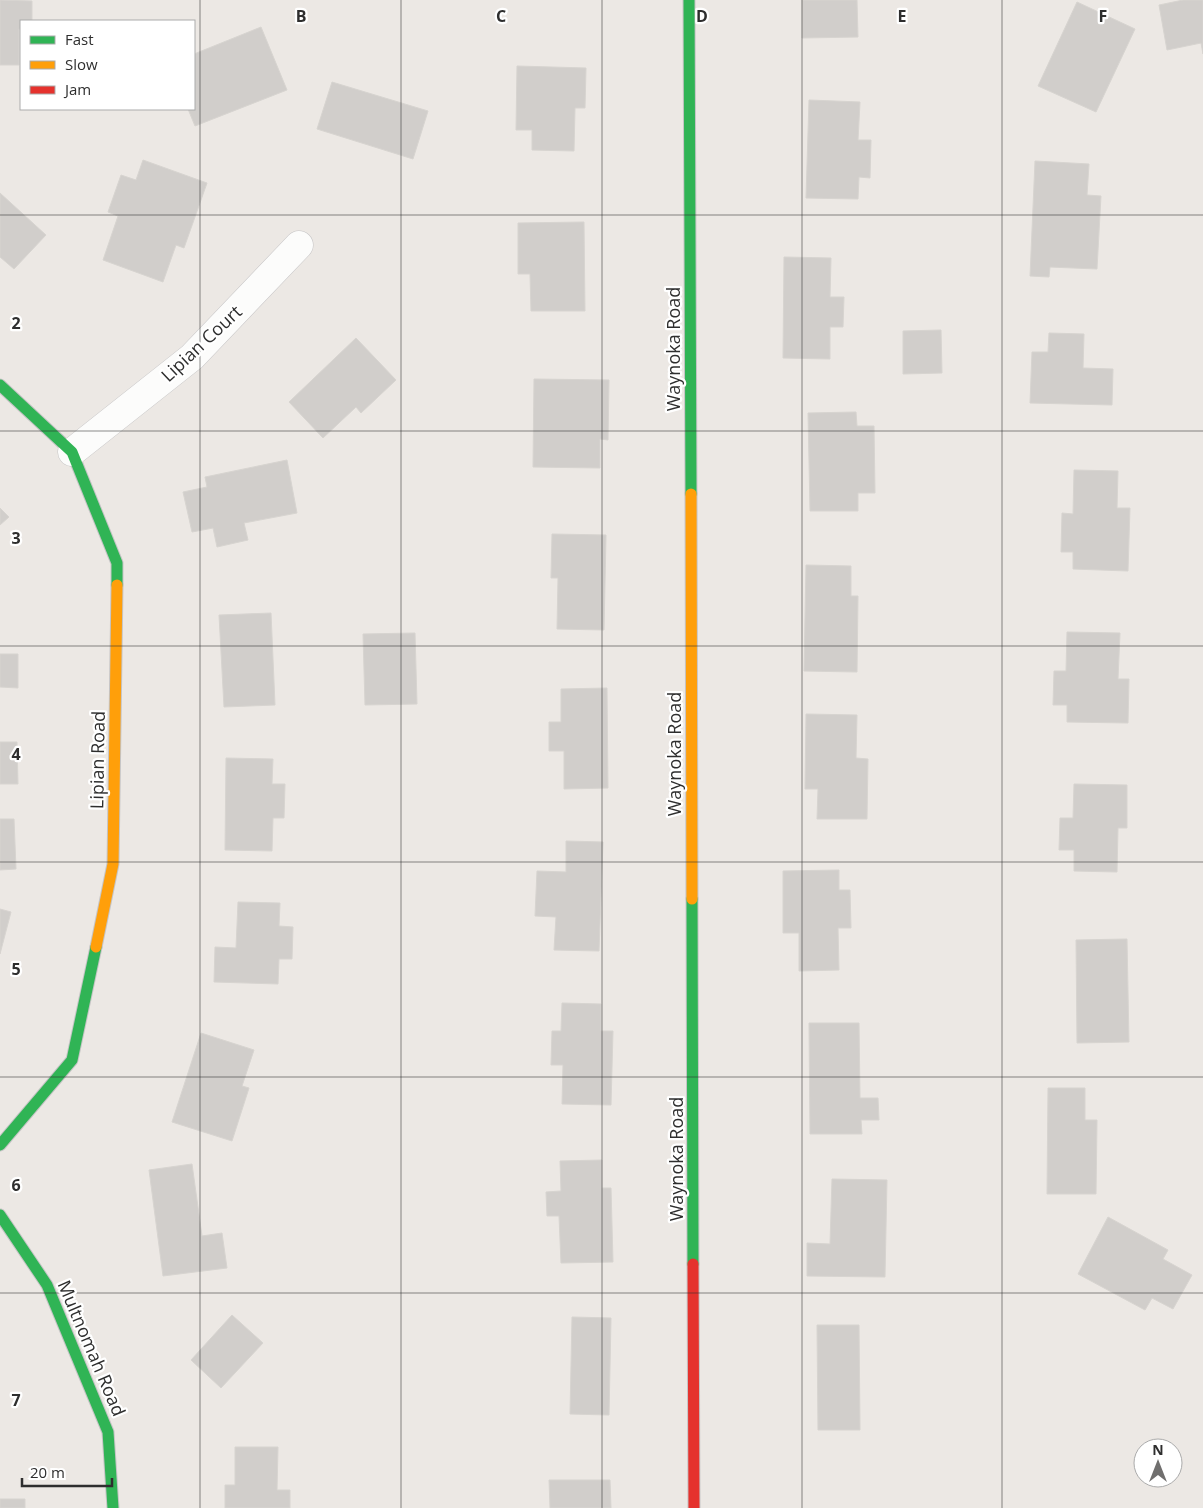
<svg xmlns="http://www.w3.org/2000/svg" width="1203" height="1508" viewBox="0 0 1203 1508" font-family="'Open Sans',sans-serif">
<rect width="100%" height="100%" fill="#ece8e4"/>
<path fill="#d1cecb" stroke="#d7d4d0" d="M0,0L32,1V21H21V29H19V65H0Z
M802,0H857L858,37L802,38Z
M1183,0H1203V54L1201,43L1167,50L1159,5Z
M1077,2L1135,29L1096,112L1038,86Z
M261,27L287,90L195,126L188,109H194V54Z
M517,66L586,68L585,108H575L574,151L532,150V130H516Z
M332,82L428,111L413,159L317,129Z
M809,100L860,102L858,140H871L870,178L859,177L858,199L806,198Z
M143,160L207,183L184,248L176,245L163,282L103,260L118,216L108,212L121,175L136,180Z
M1035,161L1089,164L1087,195L1101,196L1097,269L1050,267L1049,277L1030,276Z
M0,193L46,235L14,269L0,257Z
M584,222L585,311H531L530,274H518V223Z
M784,257L831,258L830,297H844L843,327H830V359L783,358Z
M941,330L942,373L903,374V331Z
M1049,333L1084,334L1083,368L1113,369L1112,405L1030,403L1032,352H1048Z
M356,338L396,380L361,413L356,407L323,438L289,402Z
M534,379L609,380L608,440L600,439V468L533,467Z
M856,412L857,426H874L875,493H858V511H810L808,413Z
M287,460L297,513L244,523L248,540L217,547L213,528L192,532L183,492L207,487L205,477Z
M1074,470L1118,471L1117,508H1130L1128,571L1073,569V552H1061L1062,513L1073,514Z
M0,508L9,517L0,525Z
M552,534L606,535L604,630L557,629L558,578H551Z
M806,565L851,566V596H858L857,672L804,671Z
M271,613L275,705L224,707L219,615Z
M1067,632L1120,633L1118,679H1129L1128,723L1067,722V705H1053L1054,671H1066Z
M415,633L417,704L365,705L363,634Z
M0,654H18V688L0,687Z
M607,688L608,788L564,789V751H549V722H561V689Z
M806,714L857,715L856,758L868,759L867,819H817L818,789H805Z
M0,742H17L18,784H0Z
M226,758L273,759L272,784H285L284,818H273L272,851L225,850Z
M1074,784L1127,785V828H1118L1117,872L1074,871V850H1059L1060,818H1073Z
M0,819H14L16,869L0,870Z
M566,841L603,842L599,951L554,950L556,917L535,916L537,871L566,872Z
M839,870V890H850L851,928H838L839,970L799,971V933H783V871Z
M238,902L280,903L279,926L293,927L292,959H279L278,984L214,982L215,947L236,948Z
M0,909L11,912L0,954Z
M1127,939L1129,1042L1077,1043L1076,940Z
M562,1003L601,1004V1031H613L611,1105L562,1104L563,1065H551L552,1031H561Z
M809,1023H859L860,1098H878L879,1120H861L862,1134H810Z
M201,1033L254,1050L242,1086L249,1088L232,1141L172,1122Z
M1048,1088H1085V1120H1097L1096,1194H1047Z
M602,1160V1188H611L613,1262L561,1263L559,1216H547L546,1192L561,1191L560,1161Z
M192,1164L202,1236L222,1233L227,1268L163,1276L149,1170Z
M832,1179L887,1180L885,1277L807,1276V1243L830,1244Z
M1108,1217L1168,1250L1163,1259L1192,1275L1173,1309L1152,1298L1145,1310L1078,1274Z
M232,1315L263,1343L221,1388L191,1360Z
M572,1317L611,1318L609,1415L570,1414Z
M817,1325H859L860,1430H818Z
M235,1447H278L277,1490H290V1508H225V1485H235Z
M549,1480H610L611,1508H550Z
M0,1499H25V1508H0Z"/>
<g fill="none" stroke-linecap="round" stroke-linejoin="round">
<g stroke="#c5c4c5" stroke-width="29">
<path id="street" d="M72,452L192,357L299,245"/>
</g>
<g stroke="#c5c4c5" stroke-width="13">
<path id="fast" d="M689,0L691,494
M0,385L72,452L117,563V585
M692,899L693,1264
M0,1145L72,1060L96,947
M0,1215L47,1285L108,1432L113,1508"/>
</g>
<g stroke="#c5c4c5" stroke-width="13">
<path id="slow" d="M691,494L692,899
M96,947L113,864L117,585"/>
</g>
<g stroke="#c5c4c5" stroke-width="13">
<path id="jam" d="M693,1264L694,1508"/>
</g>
<use href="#street" stroke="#fcfcfb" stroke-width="28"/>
<use href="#fast" stroke="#30b455" stroke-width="11"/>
<use href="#slow" stroke="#ff9f0a" stroke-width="11"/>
<use href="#jam" stroke="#e5322d" stroke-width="11"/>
</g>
<path fill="none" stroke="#2e2e2e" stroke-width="1" stroke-opacity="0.55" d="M200,0V1508M401,0V1508M602,0V1508M802,0V1508M1002,0V1508M0,215H1203M0,431H1203M0,646H1203M0,862H1203M0,1077H1203M0,1293H1203"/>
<g text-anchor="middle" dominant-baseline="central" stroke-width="4.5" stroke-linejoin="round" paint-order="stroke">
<g font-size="18" fill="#2e2e2e" stroke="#fff">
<text transform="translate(201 343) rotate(-43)">Lipian Court</text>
<text transform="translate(673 349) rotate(-90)">Waynoka Road</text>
<text transform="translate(674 754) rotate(-90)">Waynoka Road</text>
<text transform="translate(97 760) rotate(-89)">Lipian Road</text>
<text transform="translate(676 1159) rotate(-90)">Waynoka Road</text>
<text transform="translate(92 1348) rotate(67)">Multnomah Road</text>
</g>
</g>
<g font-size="16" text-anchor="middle" font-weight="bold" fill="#2e2e2e" stroke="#fff" stroke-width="4.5" stroke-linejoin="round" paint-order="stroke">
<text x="301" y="22">B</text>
<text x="501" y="22">C</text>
<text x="702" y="22">D</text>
<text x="902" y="22">E</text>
<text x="1103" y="22">F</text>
<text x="16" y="329">2</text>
<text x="16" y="544">3</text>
<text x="16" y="760">4</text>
<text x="16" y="975">5</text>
<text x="16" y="1191">6</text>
<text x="16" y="1406">7</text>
</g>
<rect x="20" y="20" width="175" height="90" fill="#ffffff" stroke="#ababab"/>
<rect x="30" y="36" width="25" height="8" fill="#30b455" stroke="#ababab"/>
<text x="65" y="45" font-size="15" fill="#2e2e2e">Fast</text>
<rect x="30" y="61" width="25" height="8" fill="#ff9f0a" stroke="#ababab"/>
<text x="65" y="70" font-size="15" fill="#2e2e2e">Slow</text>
<rect x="30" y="86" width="25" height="8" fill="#e5322d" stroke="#ababab"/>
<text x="65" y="95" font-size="15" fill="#2e2e2e">Jam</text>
<g transform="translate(1158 1463)"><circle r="24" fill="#ffffff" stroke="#ababab"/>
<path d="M0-4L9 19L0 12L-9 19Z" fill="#706f6e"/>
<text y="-8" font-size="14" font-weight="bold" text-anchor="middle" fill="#2e2e2e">N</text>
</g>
<path d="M22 1478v8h90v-8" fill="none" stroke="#2e2e2e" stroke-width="2.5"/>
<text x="30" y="1478" font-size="15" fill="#2e2e2e" stroke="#ffffff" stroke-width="4" paint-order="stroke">20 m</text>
</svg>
